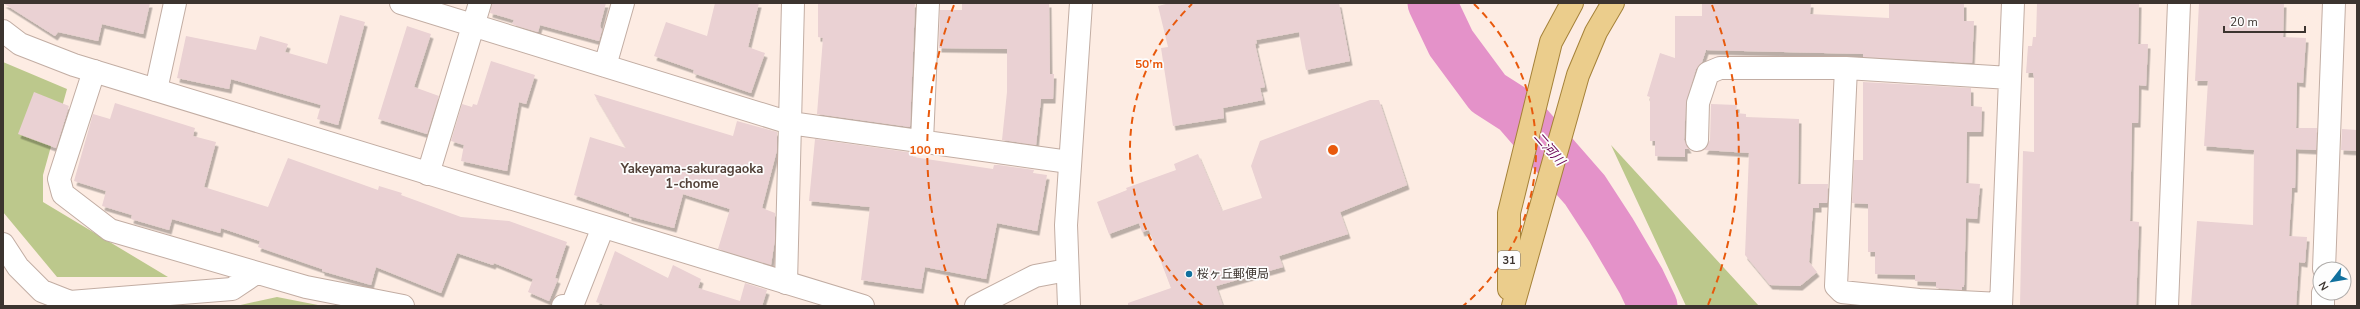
<svg xmlns="http://www.w3.org/2000/svg" width="2360" height="309" viewBox="0 0 2360 309" font-family="'Nunito Sans','Noto Sans JP',sans-serif">
<defs>
<filter id="shadow"><feDropShadow dx="2.5" dy="4.5" stdDeviation="0" flood-color="#0004"/></filter>
</defs>
<rect width="100%" height="100%" fill="#fdece3"/>
<path fill="#bcc88c" d="M3,62L67,89L43,175V202L168,277H57L3,212Z
M1611,145L1759,306H1686Z
M277,297L323,306H236Z"/>
<g fill="none" stroke-linecap="round" stroke-linejoin="round">
<path stroke="#e492c9" stroke-width="49" d="M1432,3L1451,43L1488,93L1516,111L1585,190L1611,230L1641,281L1653,306"/>
</g>
<path fill="#ead1d3" filter="url(#shadow)" d="M3,3H150L143,34L102,24L98,41L58,32L55,36Z
M492,3H606L600,26L602,30L599,41L540,25L538,32L517,26L512,24L514,20L490,13Z
M715,3H759L748,47L765,53L751,93L693,73L694,70L654,56L666,22L707,36Z
M818,3H915L910,127L817,114L823,38L818,37Z
M962,3H1049L1050,74H1054L1053,99H1041L1036,145L1002,140L1007,92V49L939,48L940,10H962Z
M1170,3H1339L1350,61L1306,70L1299,32L1256,40L1257,43L1255,44L1265,87L1260,88L1263,100L1223,108L1224,118L1173,126L1161,48L1168,47L1158,6Z
M1702,3H1811L1810,14L1889,18V3H1964V21H1974L1972,63L1863,57V54L1706,50L1702,62L1696,69L1686,102L1684,140L1689,149H1685V157L1655,156V141H1650V97L1647,96L1660,53L1675,58V16H1702Z
M2037,3H2139L2138,44H2148L2146,86L2139,85L2138,123H2132L2130,221L2139,222L2136,306H2020L2023,151L2034,152V77L2033,73H2026L2028,46H2032L2033,37H2036Z
M2199,3H2284L2283,37L2306,38L2303,83L2297,82L2296,128H2317L2316,150L2296,149L2295,188H2292L2289,236L2307,237L2305,263L2299,262L2296,306H2191L2197,221L2253,225L2254,150L2204,146L2208,81H2195Z
M340,15L365,22L338,125L317,119L321,105L231,79L229,89L177,78L186,36L256,50L260,36L288,44L285,52L327,64Z
M407,26L431,34L414,87L439,96L427,134L378,119Z
M491,61L535,75L526,104L519,102L507,171L461,161L464,145L451,141L462,104L472,107L473,104L477,105Z
M1863,82L1971,88V106L1982,107L1981,132H1967L1966,183L1980,184L1977,219L1966,218L1964,287H1962V290L1936,288V282L1915,281V275L1875,274V252H1868V204L1852,203L1854,160H1863Z
M34,92L69,106L56,148L18,134Z
M594,94L733,136L737,121L777,132V150L762,208L775,213V239L771,265L718,249L730,209L683,194L674,228L629,216V214L574,195L590,137L626,148Z
M1370,100H1379L1407,185L1340,212L1348,234L1279,256L1283,267L1216,286L1223,306H1128V303L1171,288L1149,230L1142,232L1139,223L1109,234L1097,202L1127,190L1126,188L1176,170L1174,164L1198,154L1222,211L1262,198L1251,166L1260,141Z
M115,103L195,128L193,136L216,142L204,187L268,207L288,158L378,190L379,186L402,193L401,195L461,217L509,221L567,242L555,278L558,279L549,301L528,292L533,279L494,263L493,265L457,253L441,293L376,267L371,285L322,271V269L258,247L260,241L221,228L220,233L172,219L169,230L131,219L132,215L102,206L106,191L74,181L93,114L110,119Z
M1711,104L1737,105L1736,113L1746,114V117L1799,119L1798,184H1828L1827,203H1819V208H1813L1809,262L1817,272L1800,286L1770,285L1745,255L1749,153L1704,150L1710,140Z
M2342,129L2357,130V151L2341,150Z
M815,139L914,153L913,157L993,169L994,165H999L1034,170L1033,173L1047,175L1037,231L997,223L986,279L925,267L921,289L861,280L870,207L809,201Z
M615,251L668,278L673,265L701,279L698,288L740,301L745,283L767,290L762,306H608L596,302Z"/>
<g fill="none" stroke-linecap="round" stroke-linejoin="round">
<g stroke="#c2ada3" stroke-width="24">
<path id="minor" d="M401,3L790,123L1069,162
M605,66L623,3
M1846,68L1836,286L1842,292L1919,300L2001,304
M94,71L59,179L63,194L110,230L306,287L403,306
M156,90L175,3
M1697,140L1698,103L1708,73L1720,68H1846L2010,78
M922,141L928,3
M428,174L480,3
M3,244L18,267L42,291L70,302L232,289L256,273
M2324,269L2334,3
M786,283L793,3
M563,306H572L603,227
M2001,306L2013,3
M2323,306V293"/>
</g>
<g stroke="#c2ada3" stroke-width="24">
<path id="tertiary" d="M3,31L20,44L74,65L863,306
M976,306L1035,276L1067,270
M1069,306L1066,225L1081,3
M2167,306L2179,3"/>
</g>
<g stroke="#a58239" stroke-width="24">
<path id="primary" d="M1509,289V213L1551,42L1572,3
M1513,306L1578,75L1596,32L1613,3"/>
</g>
<use href="#minor" stroke="#fff" stroke-width="22"/>
<use href="#tertiary" stroke="#fff" stroke-width="22"/>
<use href="#primary" stroke="#ebcd8c" stroke-width="22"/>
</g>
<g fill="none" stroke="#e8590c" stroke-width="2" stroke-dasharray="7 5">
<path d="M1203 306A203 203 0 0 1 1192 4M1474 4A203 203 0 0 1 1463 306"/>
<path d="M958 305A406 406 0 0 1 954 5M1712 5A406 406 0 0 1 1708 305"/>
</g>
<circle fill="#10709e" stroke="#fdfdfd" stroke-width="1.5" cx="1189" cy="274" r="4"/>
<g text-anchor="middle" dominant-baseline="central" stroke-width="3.5" stroke-linejoin="round" paint-order="stroke">
<rect fill="#fdfdfd" stroke="#76706d" stroke-width="1" x="1498" y="251" width="22" height="18" rx="3"/>
<g font-size="11" font-weight="bold" fill="#3c342f">
<text x="1509" y="260">31</text>
</g>
<g font-size="12" fill="#3c342f" stroke="#fdfdfd" text-anchor="start">
<text x="1197" y="274">桜ヶ丘郵便局</text>
</g>
<g font-size="13" font-style="italic" fill="#6b0555" stroke="#fdfdfd">
<text transform="translate(1549 149) rotate(49)">二河川</text>
</g>
<g font-size="13" font-weight="bold" fill="#534239" stroke="#fdfdfd">
<text x="692" y="169">Yakeyama-sakuragaoka<tspan x="692" dy="15">1-chome</tspan></text>
</g>
</g>
<circle cx="1333" cy="150" r="6" fill="#e8590c" stroke="#fdfdfd" stroke-width="2"/>
<g font-size="12" text-anchor="middle" font-weight="bold" fill="#e8590c" stroke="#fdfdfd" stroke-width="3.5" stroke-linejoin="round" paint-order="stroke">
<text x="1149" y="68">50 m</text>
<text x="927" y="154">100 m</text>
</g>
<rect width="2360" height="309" fill="none" stroke="#3c342f" stroke-width="8"/>
<g transform="translate(2332 281) rotate(239)"><circle r="19" fill="#fdfdfd" stroke="#b0adab"/>
<path d="M0-3L7 15L0 10L-7 15Z" fill="#10709e"/>
<text y="-6" font-size="11" font-weight="bold" text-anchor="middle" fill="#3c342f">N</text>
</g>
<path d="M2224 26v6h81v-6" fill="none" stroke="#3c342f" stroke-width="2"/>
<text x="2230" y="26" font-size="12" fill="#3c342f" stroke="#fdfdfd" stroke-width="3" paint-order="stroke">20 m</text>
</svg>
